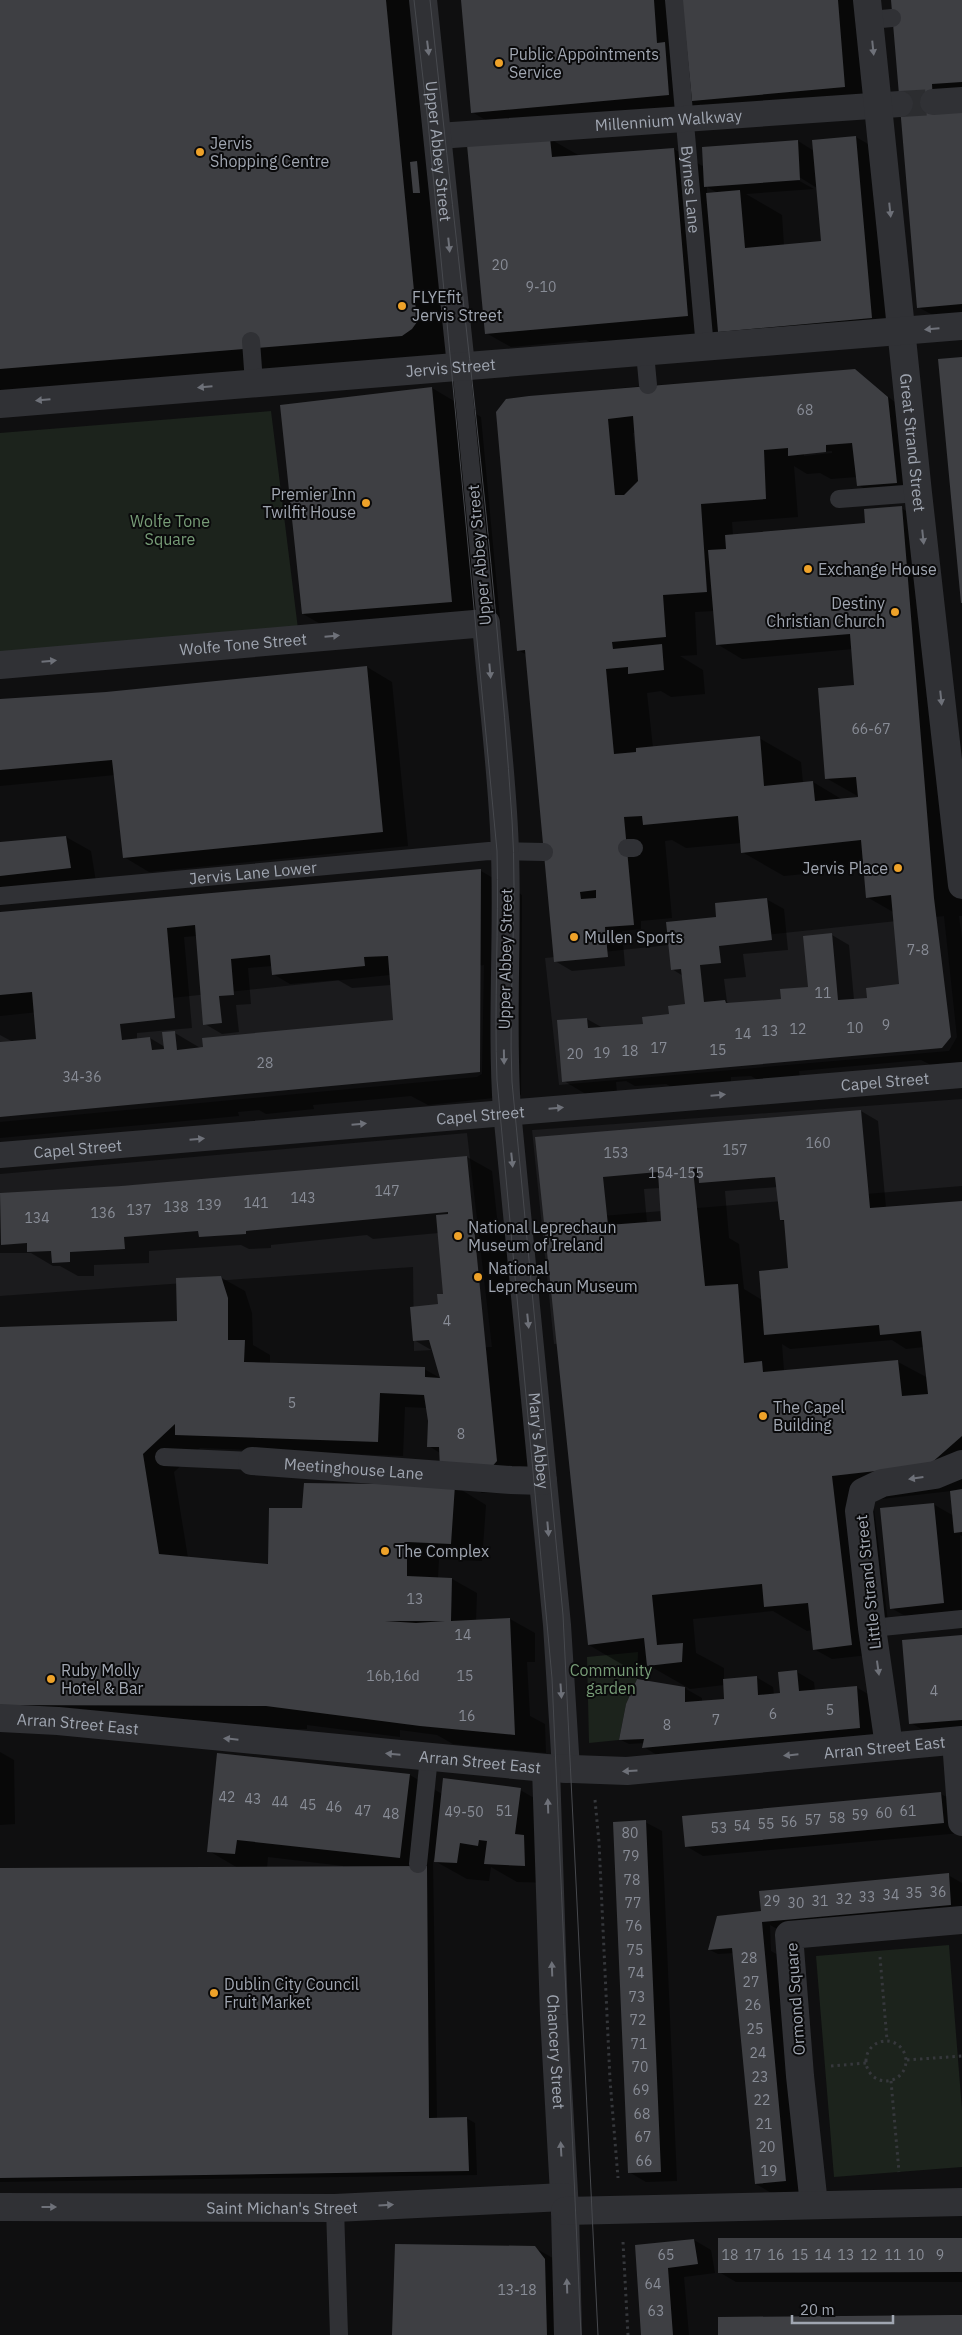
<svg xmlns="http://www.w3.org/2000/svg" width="962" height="2335" viewBox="0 0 962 2335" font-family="'IBM Plex Sans',sans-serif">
<rect width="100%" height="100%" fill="#0f0f10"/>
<path fill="#1b1b1d" d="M944,916L957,1037L949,1051L559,1085L545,958Z
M484,965L482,1074L477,1077L0,1122V1016Z
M962,1099V1186L567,1219L574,1343L554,1344L532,1130Z
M467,1133L492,1347L414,1351L413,1267L0,1296V1174Z"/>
<path fill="#1c231c" d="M271,411L298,629L0,653V433Z
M638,1652L637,1679L626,1704L619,1740L589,1743L587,1657Z
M949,1945L962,2110V2167L834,2177L816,1956Z"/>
<path fill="#0007" fill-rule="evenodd" d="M0,0H426L458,346L444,359L0,396Z
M462,0H877L887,110L735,125L700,104V113L504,131L472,112Z
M892,0H962V331L918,307Z
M856,137L897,161L913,341L761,355L719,331V334L593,344L586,340L511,347L486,333L550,139L580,156L674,149L704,167L798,141L814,151ZM796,175L817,188L822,242L784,246L782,215L746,194L814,189L794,178ZM707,187L718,193L707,194Z
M855,370L896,403L905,487L867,490L858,485L857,477L831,479L820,473L807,474L794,466L798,517L732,522L733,536L866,524L901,508L926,522L962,873V916H959L962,939V1062L931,1065L921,1060L799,1071L801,1087L775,1090L751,1076L731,1077V1082L691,1098L666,1084L635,1086L626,1081L616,1082L617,1093L589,1096L564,1081L587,1019L603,1028L644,1025L671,1015L686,1005L683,976L672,969L717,918L766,899L784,909L788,950L743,954L746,977L724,979L727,1002L730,1004L782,1000L809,988L832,935L849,945L854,1000L869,999L900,985L893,912L867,897L865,868L784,876L742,852L741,843L686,848L672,840L665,841L672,918L641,921V929L622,931L625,966L572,971L555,961L527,655L518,650L507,400L631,387ZM633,433H636L637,452H635ZM832,451V453L804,456V453ZM714,611L717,644L742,659L853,649L856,686L826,778L861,798L843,800L813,782L803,783L801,762L759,738L653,748L647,693L661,691L671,697L705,694L703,670L680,656L697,655L695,612Z
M432,388L481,417L501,630L352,642L303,614Z
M367,667L392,682L408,846L149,872L124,857L115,775L0,786V700L106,693Z
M66,837L91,851L96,882L0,893V843Z
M481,871L522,895L521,1095L428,1105L411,1096L313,1105L314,1109L266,1114L259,1110L238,1112L239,1116L0,1138V1044L13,1042L0,1035V913ZM197,936L205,1024L222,1034L239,1032L236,1005L251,1004L248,968L272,966L273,974L290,984L338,980L352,988L391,985L395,1022L202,1049L175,1033L165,1047L150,1038L137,1039V1033L192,1028L184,937Z
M861,1111L878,1121L886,1208L962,1202V1536L960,1535L962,1618L916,1622L891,1608L933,1504L954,1516L951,1491L873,1500L888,1622L869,1655L832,1659L814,1649L812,1630L807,1631L773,1611L693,1619L696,1653L724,1668V1680L756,1677L773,1687L774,1695L782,1694L797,1672L814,1682L815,1691L856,1687L873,1697L877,1737L660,1757L644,1747V1743L629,1744L621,1740L638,1680L689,1689H686L702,1698V1702L726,1700L724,1685L690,1689L650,1666L630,1669L589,1645L536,1138ZM778,1187L781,1220L785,1222L789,1269L762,1300L744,1289L739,1244L729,1238L725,1191ZM660,1188L666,1222L647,1223L644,1189ZM892,1340L906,1349L924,1347L928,1378L898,1362L784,1371L782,1344L790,1349Z
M467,1157L492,1171L498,1227L514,1237L532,1493H482L441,1469L440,1453L429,1446L428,1408L405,1407L403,1456L200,1448L174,1472L188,1558L267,1565L304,1510L455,1486L486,1505L482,1561L439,1559L438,1578L452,1579L477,1593L476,1621L510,1619L535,1633V1662H527L530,1716L545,1724L546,1753L453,1744L437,1735L400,1730V1737L307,1725V1729L22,1728L6,1719L0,1432L178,1322L220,1277L245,1291L252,1313L253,1345L270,1355V1364L424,1369L442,1379L433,1351L414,1340L445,1295L439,1233L373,1239L367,1235L271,1245V1248L249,1249L241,1245L149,1251V1263L94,1265V1276H78L60,1266H53L31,1253H0V1195L219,1179Z
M962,1636V1730L928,1733L911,1723Z
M0,1752L14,1760L15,1824L0,1825Z
M219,1754L410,1775L442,1794L520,1790L552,1808L557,1883L517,1882L491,1867L489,1881L467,1879L433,1860L437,2119L466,2118L475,2123L477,2175L0,2182V1869L238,1868L209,1851ZM268,1857L343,1866V1867L267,1868Z
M941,1794L958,1803L961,1833L703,1856L686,1846Z
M645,1822L662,1831L677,2181L646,2182L629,2172Z
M948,1875L962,1883V1915L781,1931L770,1925L771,1951L780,1956L802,2191L773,2194L756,2184L734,1953L718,1954L710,1950L761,1912Z
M962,2239V2282H736L719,2272Z
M694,2240L711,2250L715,2273L684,2277L689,2335H643L636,2246Z
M535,2248L567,2266L578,2335H393Z"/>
<path fill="#3e3f43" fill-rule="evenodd" d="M0,0H386L417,322L412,329L402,336L0,369Z
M461,0H654L657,43L665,42L669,95L471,113Z
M682,0H838L845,87L692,101Z
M891,0H962V82L932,84L933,102L962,109V304L917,308Z
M856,136L872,318L718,332L706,193L740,190L745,248L821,241L812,140Z
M550,138L552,157L674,148L688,316L485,334L467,145Z
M798,140L800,180L704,187L702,147Z
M417,161L420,193H413L410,162Z
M962,357V603H961L938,359Z
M855,369L888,397L897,483L857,486L852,443L826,445V452L788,456V448L764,450L766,499L701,504L707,592L663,595L666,637L612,642L613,649L662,644L664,670L628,674V667L606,669L614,754L636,752V748L760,736L764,786L813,781L815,801L858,797L856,777L825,779L818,688L854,685L850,634L716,645L708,550L726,549L725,535L865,523L864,509L902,506L934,898L951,1037L942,1048L562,1082L557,1020L587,1018L588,1028L643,1024L642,1017L669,1014L668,1006L685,1004L681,969L671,970L666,922L716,917L715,903L767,898L772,940L719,946L721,963L700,965L704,1002L725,1000L726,1003L781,999L780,989L808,987L803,936L832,933L838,1000L867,998L866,988L899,984L891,895L866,898L861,840L741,853L738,816L643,825L642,816L624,817L634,925L605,927L608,957L554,962L525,650L517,651L496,412L506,399L529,396ZM633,416L638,481L624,495H615L608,419ZM596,890V898L581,899L580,892Z
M432,387L452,602L302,614L280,405Z
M367,666L383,832L123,858L112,760L0,770V699L106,692Z
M66,836L71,868L0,876V842Z
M481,869L480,1072L0,1117V1042L36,1039L32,992L0,995V912ZM195,925L203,1025L222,1023L219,996L234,995L231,959L270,955L272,975L365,966L364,957L388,956L393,1020L202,1038L203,1047L177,1050L175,1031L162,1032L164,1049L152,1050L150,1037L122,1040L120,1024L175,1018L167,928Z
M861,1110L870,1208L962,1201V1436L929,1465L832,1476L852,1645L813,1650L808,1603L764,1607L762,1584L652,1595L657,1645L683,1643L682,1662L647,1666L644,1638L588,1645L535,1137ZM698,1168L699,1183L775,1177L780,1220H784L788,1268L759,1271L764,1335L879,1325L880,1335L921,1331L928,1394L902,1396L898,1360L763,1372L762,1361L744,1363L738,1284L705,1286L693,1169ZM658,1172L661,1221L608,1225L603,1177Z
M467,1156L497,1461L490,1469H440L439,1447H427L428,1421L424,1395L380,1393L378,1442L175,1435V1424L143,1454L159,1554L268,1564L269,1508H302L304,1483L455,1485L451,1544L407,1542V1576L452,1578L451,1621L510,1618L515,1735L420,1726L266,1706L0,1705V1327L177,1321L176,1278L221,1276L228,1298V1340H245L244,1362L425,1367V1377L440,1378L429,1340L413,1341L410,1307L438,1304L437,1294H443L436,1215L448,1214V1212L246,1231V1234L199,1237L198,1231L124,1237L125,1249L70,1252V1262L52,1263L51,1251L27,1252V1243L1,1245L0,1193L121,1186ZM385,1621H445L416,1623Z
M962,1489V1532L954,1533L950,1491Z
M934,1503L944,1603L890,1609L880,1508Z
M962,1635V1720L909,1724L902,1640Z
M797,1670L799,1691L857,1686L860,1728L642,1748L644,1739L619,1740L626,1704L637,1679L685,1687V1702L724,1699L723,1679L757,1676L758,1695L780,1693L778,1672Z
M217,1753L410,1774L400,1858L237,1840L235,1854L207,1852Z
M443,1778L521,1788L515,1834L524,1835L525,1866L484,1864L487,1841L479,1840L478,1846L460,1843L457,1863L434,1862Z
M941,1792L944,1823L685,1847L682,1816Z
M646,1820L661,2172L628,2173L613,1822Z
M427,1866L429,2118L467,2117L469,2171L0,2178V1868Z
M949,1873L951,1905L762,1922L786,2181L755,2184L732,1948L708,1950L717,1916L761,1911L759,1891Z
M718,2238H962V2272L718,2273Z
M694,2239L698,2264L668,2268L673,2335H641L635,2245Z
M395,2244L535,2246L545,2259L547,2335H392Z
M953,2315H962V2335H718V2317Z"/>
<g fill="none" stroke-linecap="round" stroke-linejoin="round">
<path stroke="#2c2d30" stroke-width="26" stroke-dasharray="26 13" stroke-linecap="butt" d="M900,104L933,102"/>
<path stroke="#36383c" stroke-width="3" stroke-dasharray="2.5 4" stroke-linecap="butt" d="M595,1800L599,1842L610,2080L618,2178
M880,1957L887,2040
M866 2061a20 20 0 1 1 40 0a20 20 0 1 1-40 0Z
M907,2060L962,2056
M831,2066L866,2063
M891,2081L899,2172
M623,2242L628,2335"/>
<g stroke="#303135" stroke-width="18">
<path id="s1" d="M674,0L705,348"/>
<path d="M870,20L892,18"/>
<path d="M251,341L254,383"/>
<path d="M645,353L648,385"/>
<path d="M461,366L486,623"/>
<path d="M839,499L918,493"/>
<path d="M627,848H634"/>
<path id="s2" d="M0,896L489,851L544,852"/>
<path d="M164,1457L252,1461"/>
<path d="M872,1628L962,1619"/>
<path d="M418,1864L429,1757"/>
<path d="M335,2208L339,2335"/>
</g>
<g stroke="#303135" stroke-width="26">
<path d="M933,102L962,100"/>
<path id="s3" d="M438,136L900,104"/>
<path id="s4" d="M0,1155L962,1075"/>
</g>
<g stroke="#303135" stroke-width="28">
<path id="s5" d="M423,0L461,366"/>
<path id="s6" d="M867,0L918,493L962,885"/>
<path id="s7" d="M0,404L962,326"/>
<path id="s8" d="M0,665L486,623C492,699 503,777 505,853C508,939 501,1025 507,1111L557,1625L566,1769"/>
<path id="s9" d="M252,1461L511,1480L543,1481"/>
<path id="s10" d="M0,1718L58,1721L546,1768L627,1771L962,1740"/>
<path d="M956,1741L962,1822"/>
<path d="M889,1746L872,1628L859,1511L863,1492L882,1483L935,1475L962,1464"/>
<path id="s11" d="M546,1768L554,2015L565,2211L568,2335"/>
<path d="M814,2205L800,2076L789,1935L962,1920"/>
<path id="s12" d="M0,2207L335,2208L564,2197"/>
<path d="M565,2211L962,2202"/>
</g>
<path stroke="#47494e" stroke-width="1" d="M414,0L428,122L497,851C499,927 494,1004 497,1080L552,1678L581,2335
M430,0C459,273 494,546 512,820C518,907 508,994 512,1082L563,1615L598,2335"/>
</g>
<defs><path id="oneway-solid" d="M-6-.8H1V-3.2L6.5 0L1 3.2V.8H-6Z" transform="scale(1.25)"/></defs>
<g fill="#6e7179">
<use href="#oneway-solid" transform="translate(428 48) rotate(83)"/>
<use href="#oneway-solid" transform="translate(873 48) rotate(84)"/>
<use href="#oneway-solid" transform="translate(890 210) rotate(84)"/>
<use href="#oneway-solid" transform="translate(449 245) rotate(84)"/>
<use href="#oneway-solid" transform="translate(932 329) rotate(175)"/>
<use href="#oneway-solid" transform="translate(205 387) rotate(175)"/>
<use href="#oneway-solid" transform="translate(43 400) rotate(175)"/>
<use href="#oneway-solid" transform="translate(923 537) rotate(84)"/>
<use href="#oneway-solid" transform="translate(332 636) rotate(-5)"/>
<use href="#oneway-solid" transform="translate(49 661) rotate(-5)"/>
<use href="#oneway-solid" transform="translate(490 671) rotate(85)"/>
<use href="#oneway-solid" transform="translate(941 698) rotate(84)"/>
<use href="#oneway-solid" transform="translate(504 1057) rotate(89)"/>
<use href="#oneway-solid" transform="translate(718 1095) rotate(-5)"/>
<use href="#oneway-solid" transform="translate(556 1108) rotate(-5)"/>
<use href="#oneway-solid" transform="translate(359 1124) rotate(-5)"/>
<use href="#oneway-solid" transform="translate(197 1139) rotate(-5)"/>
<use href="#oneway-solid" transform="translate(512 1160) rotate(84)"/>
<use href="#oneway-solid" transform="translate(528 1321) rotate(84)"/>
<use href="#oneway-solid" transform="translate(916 1478) rotate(172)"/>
<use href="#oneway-solid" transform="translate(548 1529) rotate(85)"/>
<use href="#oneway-solid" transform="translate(878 1668) rotate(82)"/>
<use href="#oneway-solid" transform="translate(561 1691) rotate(86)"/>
<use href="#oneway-solid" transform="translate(231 1739) rotate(-174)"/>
<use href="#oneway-solid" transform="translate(393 1754) rotate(-175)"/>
<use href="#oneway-solid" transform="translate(791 1755) rotate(174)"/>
<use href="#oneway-solid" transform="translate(630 1771) rotate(177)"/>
<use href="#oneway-solid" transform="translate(548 1806) rotate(-92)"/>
<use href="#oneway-solid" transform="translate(552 1969) rotate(-92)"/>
<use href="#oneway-solid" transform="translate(561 2149) rotate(-93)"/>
<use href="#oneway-solid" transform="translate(386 2205) rotate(-3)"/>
<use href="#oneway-solid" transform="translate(49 2207)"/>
<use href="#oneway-solid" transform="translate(567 2286) rotate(-92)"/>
</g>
<g fill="#eea229" stroke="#0a0a0b" stroke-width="2">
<circle cx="499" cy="63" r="5"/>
<circle cx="200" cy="152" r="5"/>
<circle cx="402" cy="306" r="5"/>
<circle cx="366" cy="503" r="5"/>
<circle cx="808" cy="569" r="5"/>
<circle cx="895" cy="612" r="5"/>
<circle cx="898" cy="868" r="5"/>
<circle cx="574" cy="937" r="5"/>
<circle cx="458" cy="1236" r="5"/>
<circle cx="478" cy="1277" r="5"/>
<circle cx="763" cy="1416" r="5"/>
<circle cx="385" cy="1551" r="5"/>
<circle cx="51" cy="1679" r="5"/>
<circle cx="214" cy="1993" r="5"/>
</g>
<g text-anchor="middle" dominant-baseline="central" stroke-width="4" stroke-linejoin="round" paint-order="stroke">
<g font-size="14" fill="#888c96">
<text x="500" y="265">20</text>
<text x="541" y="287">9-10</text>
<text x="805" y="410">68</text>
<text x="871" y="729">66-67</text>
<text x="918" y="950">7-8</text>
<text x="823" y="993">11</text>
<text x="886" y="1025">9</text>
<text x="855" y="1028">10</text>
<text x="798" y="1029">12</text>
<text x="770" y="1031">13</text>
<text x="743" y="1034">14</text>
<text x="659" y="1048">17</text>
<text x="718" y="1050">15</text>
<text x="630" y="1051">18</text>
<text x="602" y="1053">19</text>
<text x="575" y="1054">20</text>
<text x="265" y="1063">28</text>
<text x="82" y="1077">34-36</text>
<text x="818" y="1143">160</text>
<text x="735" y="1150">157</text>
<text x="616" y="1153">153</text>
<text x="676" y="1173">154-155</text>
<text x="387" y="1191">147</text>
<text x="303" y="1198">143</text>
<text x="256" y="1203">141</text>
<text x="209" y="1205">139</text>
<text x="176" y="1207">138</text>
<text x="139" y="1210">137</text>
<text x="103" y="1213">136</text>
<text x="37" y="1218">134</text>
<text x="447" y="1321">4</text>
<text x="292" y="1403">5</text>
<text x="461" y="1434">8</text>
<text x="415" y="1599">13</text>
<text x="463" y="1635">14</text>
<text x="393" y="1676">16b,16d</text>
<text x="465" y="1676">15</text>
<text x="934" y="1691">4</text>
<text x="830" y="1710">5</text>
<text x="773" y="1714">6</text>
<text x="467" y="1716">16</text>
<text x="716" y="1720">7</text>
<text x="667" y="1725">8</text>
<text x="227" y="1797">42</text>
<text x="253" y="1799">43</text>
<text x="280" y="1802">44</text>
<text x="308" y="1805">45</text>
<text x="334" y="1807">46</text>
<text x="363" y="1811">47</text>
<text x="504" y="1811">51</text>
<text x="908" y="1811">61</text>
<text x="464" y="1812">49-50</text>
<text x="884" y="1813">60</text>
<text x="391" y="1814">48</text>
<text x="860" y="1815">59</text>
<text x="837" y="1818">58</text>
<text x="813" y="1820">57</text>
<text x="789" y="1822">56</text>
<text x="766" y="1824">55</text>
<text x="742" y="1826">54</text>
<text x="719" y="1828">53</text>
<text x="630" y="1833">80</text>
<text x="631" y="1856">79</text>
<text x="632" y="1880">78</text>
<text x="938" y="1892">36</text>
<text x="914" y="1893">35</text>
<text x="891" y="1895">34</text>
<text x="867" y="1897">33</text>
<text x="844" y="1899">32</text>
<text x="772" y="1901">29</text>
<text x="820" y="1901">31</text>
<text x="633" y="1903">77</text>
<text x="796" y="1903">30</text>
<text x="634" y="1926">76</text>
<text x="635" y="1950">75</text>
<text x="749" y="1958">28</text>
<text x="636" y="1973">74</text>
<text x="751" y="1982">27</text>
<text x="637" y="1997">73</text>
<text x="753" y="2005">26</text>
<text x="638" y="2020">72</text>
<text x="755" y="2029">25</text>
<text x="639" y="2044">71</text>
<text x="758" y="2053">24</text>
<text x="640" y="2067">70</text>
<text x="760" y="2077">23</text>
<text x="641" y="2090">69</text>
<text x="762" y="2100">22</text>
<text x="642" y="2114">68</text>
<text x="764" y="2124">21</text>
<text x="643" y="2137">67</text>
<text x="767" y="2147">20</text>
<text x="644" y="2161">66</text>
<text x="769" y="2171">19</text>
<text x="666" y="2255">65</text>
<text x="730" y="2255">18</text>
<text x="753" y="2255">17</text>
<text x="776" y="2255">16</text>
<text x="800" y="2255">15</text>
<text x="823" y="2255">14</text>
<text x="846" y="2255">13</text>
<text x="869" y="2255">12</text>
<text x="893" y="2255">11</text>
<text x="916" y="2255">10</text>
<text x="940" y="2255">9</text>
<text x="653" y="2284">64</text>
<text x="517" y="2290">13-18</text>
<text x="656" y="2311">63</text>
</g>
<g font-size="16" fill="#a0a6b1" stroke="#0a0a0b" text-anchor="start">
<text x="509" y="54">Public Appointments<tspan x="509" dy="18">Service</tspan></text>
<text x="210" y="143">Jervis<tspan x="210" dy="18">Shopping Centre</tspan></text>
<text x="412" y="297">FLYEfit<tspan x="412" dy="18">Jervis Street</tspan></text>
<text x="356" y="494" text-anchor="end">Premier Inn<tspan x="356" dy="18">Twilfit House</tspan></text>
<text x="818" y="569">Exchange House</text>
<text x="885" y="603" text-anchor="end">Destiny<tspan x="885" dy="18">Christian Church</tspan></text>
<text x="888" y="868" text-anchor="end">Jervis Place</text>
<text x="584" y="937">Mullen Sports</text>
<text x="468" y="1227">National Leprechaun<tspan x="468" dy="18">Museum of Ireland</tspan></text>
<text x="488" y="1268">National<tspan x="488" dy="18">Leprechaun Museum</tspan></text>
<text x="773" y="1407">The Capel<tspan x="773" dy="18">Building</tspan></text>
<text x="395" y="1551">The Complex</text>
<text x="61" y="1670">Ruby Molly<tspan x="61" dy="18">Hotel &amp; Bar</tspan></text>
<text x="224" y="1984">Dublin City Council<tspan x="224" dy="18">Fruit Market</tspan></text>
</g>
<g font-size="16" fill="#a0a6b1" stroke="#0a0a0b">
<text stroke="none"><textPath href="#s3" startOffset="231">Millennium Walkway</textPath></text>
<text stroke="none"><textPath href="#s5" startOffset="152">Upper Abbey Street</textPath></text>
<text stroke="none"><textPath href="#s1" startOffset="190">Byrnes Lane</textPath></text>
<text stroke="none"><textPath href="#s7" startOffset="452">Jervis Street</textPath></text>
<text stroke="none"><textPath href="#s6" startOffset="445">Great Strand Street</textPath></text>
<text transform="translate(479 555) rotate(-95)">Upper Abbey Street</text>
<text stroke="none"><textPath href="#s8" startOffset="244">Wolfe Tone Street</textPath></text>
<text stroke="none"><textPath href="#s2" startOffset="254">Jervis Lane Lower</textPath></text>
<text transform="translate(505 959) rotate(-89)">Upper Abbey Street</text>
<text stroke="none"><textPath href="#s4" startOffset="888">Capel Street</textPath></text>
<text stroke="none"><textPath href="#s4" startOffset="482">Capel Street</textPath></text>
<text stroke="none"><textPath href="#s4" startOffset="78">Capel Street</textPath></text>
<text stroke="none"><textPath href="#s8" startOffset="1308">Mary's Abbey</textPath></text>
<text stroke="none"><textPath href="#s9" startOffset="102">Meetinghouse Lane</textPath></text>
<text transform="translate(868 1582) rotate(-96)">Little Strand Street</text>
<text stroke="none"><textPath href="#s10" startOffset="78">Arran Street East</textPath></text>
<text stroke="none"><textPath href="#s10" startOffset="888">Arran Street East</textPath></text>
<text stroke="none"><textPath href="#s10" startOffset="482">Arran Street East</textPath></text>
<text transform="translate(795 1999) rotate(-94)">Ormond Square</text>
<text stroke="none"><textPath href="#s11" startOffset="284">Chancery Street</textPath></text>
<text stroke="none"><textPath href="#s12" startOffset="282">Saint Michan's Street</textPath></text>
</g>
<g font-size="16" fill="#779c77" stroke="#0a0a0b">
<text x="170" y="521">Wolfe Tone<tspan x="170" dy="18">Square</tspan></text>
<text x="611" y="1670">Community<tspan x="611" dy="18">garden</tspan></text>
</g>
</g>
<path d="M792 2315v8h101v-8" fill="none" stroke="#a0a6b1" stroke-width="2.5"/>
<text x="800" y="2315" font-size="15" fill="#a0a6b1" stroke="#0a0a0b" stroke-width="4" paint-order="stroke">20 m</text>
</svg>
